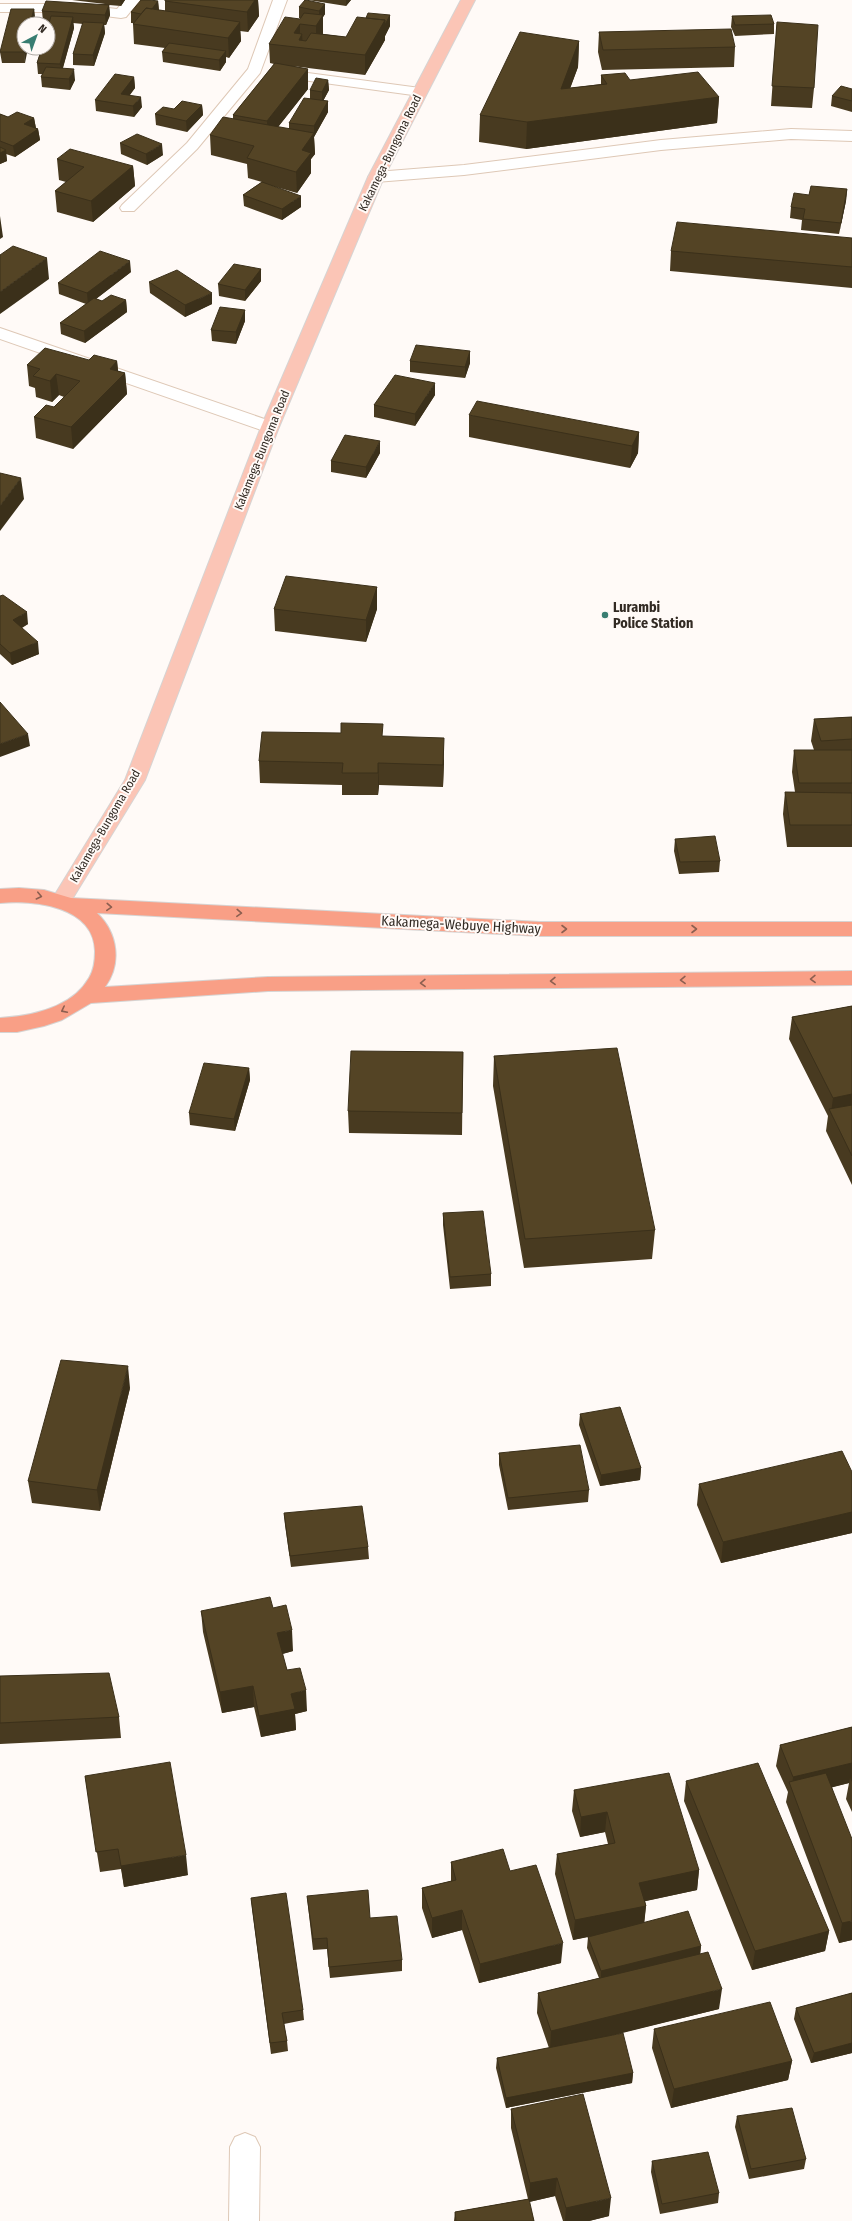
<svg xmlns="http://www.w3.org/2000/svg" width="852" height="2221" viewBox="0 0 852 2221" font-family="'Fira Sans Condensed',sans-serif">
<rect width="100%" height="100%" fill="#fffaf7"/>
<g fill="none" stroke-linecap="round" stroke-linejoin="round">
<g stroke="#dec8b6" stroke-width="2">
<path id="lane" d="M125,0H140L126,17L121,18L73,12H0V4H73L117,9Z
M273,0H287L260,73L197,149L134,211H122L120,208L122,205L187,143L248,69Z
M278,69L420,88L425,89L427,92L425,95L420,96L273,76L271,73L273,70Z
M791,129L852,131V141L791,139L661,150L464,175L376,182L371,180L368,177L371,174L376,172L464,165L661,140Z
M245,2133L255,2137L260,2147L259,2221H229L230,2147L235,2137Z"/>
</g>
<g stroke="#dec8b6" stroke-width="2">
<path id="street" d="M0,328L276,423L279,427L276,431H264L0,339Z"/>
</g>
<g stroke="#d6d4d3" stroke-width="2">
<path id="primary" d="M461,0H475L384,177L279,427L145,780L68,906L61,908L54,906L51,901L125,780L261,427L368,177Z"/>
</g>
<g stroke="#d6d4d3" stroke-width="2">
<path id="highway" d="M19,888L44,890L71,898L540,922H852V936H540L97,913C118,933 122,964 105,987L268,977L852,971V985L268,991L91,1003L62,1020L44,1026L17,1032H0V1018C31,1016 72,1008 89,978C94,970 95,961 95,951C94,906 34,900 0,903V889Z"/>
</g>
<use href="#lane" fill="#fff" fill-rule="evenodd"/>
<use href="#street" fill="#fff" fill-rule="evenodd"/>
<use href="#primary" fill="#fbc5b6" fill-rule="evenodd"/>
<use href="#highway" fill="#f99f86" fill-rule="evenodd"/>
</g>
<path fill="#483a20" d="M72,0H125L121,6L109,5L110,15L106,25H104L105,33L94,66L73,65V54L83,24L73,23L74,28L63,68L75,80L70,90L42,87L41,77L42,74H38L37,63L50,22L43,21L42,11L105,4Z
M165,0H258L259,16L248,32L240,31L241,41L229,58L226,57V62L220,71L163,62L162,52L165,48L134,44L133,24V23H131V12L158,1L159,10L165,11Z
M308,0H351L346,6Z
M325,4V14L323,17V34L346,37L366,18L390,15V26L385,36V40L365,75L292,66L308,69V89L278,127L289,129V123L310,99V90L328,80L329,90L323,101H328V112L314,137L315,154L311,159V173L297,193L265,184L301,207L282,220L244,206L243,195L262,182L248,178L247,164L211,155L210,135L233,119V115L274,64L270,63L269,44L300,19L301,18H299V7Z
M34,9L35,19L34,24H24L25,63H2L0,52Z
M732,16L774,24V34L735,36L731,27Z
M777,22L814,88L812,108L771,106Z
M599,32L735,47L734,67L602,70L598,52Z
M579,41L578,67L570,88L601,84V75L719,97L717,123L526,149L479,142L480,115Z
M134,77L135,88L130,95L142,107L134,117L96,111L95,100Z
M852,89V112L831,106L832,96Z
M202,105L203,115L187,132L156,125L155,114L174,109Z
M0,114L8,117L34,118L36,128L38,129L40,140L15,157L6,154L7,161L0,164Z
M120,143L163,155L147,165L121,154Z
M57,159L133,166L135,186L93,222L57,212L55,191L66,182L59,180Z
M847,189L846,201L839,234L801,230L802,220L790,218L791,207L809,195Z
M852,238V288L670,271L671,251Z
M261,269V281L245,301L219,296L218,284Z
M131,272L96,299L102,301L126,300L127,312L85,343L61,334L60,323L86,304L59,294L58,283Z
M149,282L212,304L185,317L150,293Z
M245,310V321L236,344L212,341L211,330Z
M470,351V363L465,378L410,372V361Z
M89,360L117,361L118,371L125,373L127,394L73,449L36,438L34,417L54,407L64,397L59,395L52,402L36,397L35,388L29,386L27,365Z
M435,395L415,426L374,417V405Z
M469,415L639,432L638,453L630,468L469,437Z
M380,453L366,478L331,472V461Z
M377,587V609L366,642L275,631L274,609Z
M0,596L28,624L22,628L39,654L12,665L0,654Z
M852,717V847H787L783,814L785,792H795L792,772L794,750H814L811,741L814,719Z
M383,736L444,760L443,787L379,785L378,795H342V785L260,783L259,761Z
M675,839L720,861L719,872L679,874L674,851Z
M852,1006V1185L826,1131L828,1116L789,1039L792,1017Z
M463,1052L462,1135L349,1133L348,1111Z
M494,1056L655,1230L652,1259L524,1268L493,1086Z
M249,1068L250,1080L235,1131L190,1125L189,1113Z
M443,1213L491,1274V1286L450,1289L443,1225Z
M130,1388L100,1511L32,1503L28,1481Z
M580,1414L641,1468L640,1480L600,1486L579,1425Z
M499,1453L589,1490L588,1502L508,1510L499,1465Z
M852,1472V1533L721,1563L697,1505L699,1484Z
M284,1513L368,1547L369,1559L291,1567L285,1525Z
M273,1608L293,1651L282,1654L287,1670L307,1711L295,1714L296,1730L261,1737L254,1707L222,1713L203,1632L201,1611Z
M0,1676L119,1717L121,1738L0,1744Z
M852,1727V1812L846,1799L849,1783L832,1787L852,1940L839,1943L786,1802L788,1792L776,1766L780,1745Z
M85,1776L188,1875L124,1887L121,1869L100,1872Z
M686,1781L829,1931L825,1951L752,1970L684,1801Z
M574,1790L699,1870L697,1890L645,1901L646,1906L644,1922L701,1946L700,1954L719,2009L612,2035L633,2073L632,2083L506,2108L496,2068L497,2058L549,2048L537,2013L538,1993L599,1978L587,1948L588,1937L591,1936L573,1940L555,1874L557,1854L608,1844L605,1832L580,1837L572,1811Z
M451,1862L510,1871L561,1963L479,1983L462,1930L432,1938L422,1908V1888L451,1881Z
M307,1896L370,1918L402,1960V1971L330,1978L327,1949L313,1950L308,1906Z
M251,1898L303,2010L304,2020L284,2024L287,2041L288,2051L271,2054L252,1908Z
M852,1993V2053L811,2063L794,2019L796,2008Z
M654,2029L792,2061L788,2080L671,2108L652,2048Z
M511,2109L609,2216L589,2221H563L555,2196L529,2202L534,2221H454L455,2212L528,2199L511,2128Z
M737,2116L806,2159L804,2169L749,2179L735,2127Z
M652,2161L719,2193L718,2203L660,2214L651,2172Z"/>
<path fill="#3b301a" d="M120,0H125L121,6Z
M255,0H258L259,16L248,32L247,12Z
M346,0H351L346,6Z
M158,1L159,12L147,15Z
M325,4V14L323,17V35L316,46V26L319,21V11Z
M109,5L110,15L106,25L105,15Z
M34,9L35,19L34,24H30Z
M390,15V26L385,36V40L365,75V55L385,20Z
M73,17L74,28L61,74L60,64Z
M240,22L241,41L229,58L228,38Z
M104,23L105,33L94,66L93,55Z
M300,24V38L302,34L303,48L294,33Z
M579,41L578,67L560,116L561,89Z
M25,48H28L25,63L24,52Z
M226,51V62L220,71L219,60Z
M74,69L75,80L70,90L69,79Z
M308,69V89L267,141V121Z
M134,77L135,88L122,104L121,94Z
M328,80L329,90L322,103V92Z
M141,97L142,107L134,117L133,106Z
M719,97L717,123L526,149L527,122Z
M328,101V112L314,137L315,154L311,159V173L297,193L296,172L302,150L314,134V126Z
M202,105L203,115L187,132L186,121Z
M34,118L36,129L24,124Z
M38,129L40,140L15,157L13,146Z
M162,144L163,155L147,165L146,154Z
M6,150L7,161L0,164V153Z
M133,166L135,186L93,222L91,201Z
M847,189L846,201L839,234L841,223Z
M301,196V207L282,220V209Z
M0,216L3,237L0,239Z
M47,258L49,279L0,314V292Z
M130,261L131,272L88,305L87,293Z
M261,269V281L245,301V290Z
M212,293V304L185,317V305Z
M126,300L127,312L85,343L84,331Z
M245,310V321L236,344V332Z
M470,351V363L465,378V367Z
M117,361L119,380L125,373L127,394L73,449L71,427L110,369Z
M56,374L59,395L52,402L50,381Z
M435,383V395L415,426V414Z
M639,432L638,453L630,468L632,446Z
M380,441V453L366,478V467Z
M21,478L24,499L0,531V506Z
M377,587V609L366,642V620Z
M27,612L28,624L15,631L13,620Z
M38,642L39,654L12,665L10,653Z
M28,734L30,746L0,757V744Z
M444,738V760L443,787V765Z
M378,763L379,785L378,795Z
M249,1068L250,1080L235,1131L234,1119Z
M852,1094V1116L831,1113L833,1098Z
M128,1366L130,1388L100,1511L97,1490Z
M641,1468L640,1480L600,1486L601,1475Z
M852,1512V1533L721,1563L723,1542Z
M292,1630L293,1651L279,1655L277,1633Z
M253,1686L254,1707L222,1713L220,1692Z
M306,1690L307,1711L295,1714L296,1730L261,1737L259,1716L291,1694Z
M852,1763V1782L850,1778L849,1783L795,1797L792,1788L793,1777Z
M607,1812L605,1832L580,1837L581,1817Z
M186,1855L188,1875L124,1887L121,1866Z
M699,1870L697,1890L637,1903L639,1883Z
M646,1906L644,1926L573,1940L575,1920Z
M462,1910V1930L432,1938V1918Z
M852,1921V1940L839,1943L842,1923Z
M829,1931L825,1951L752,1970L755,1951Z
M563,1943L561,1963L479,1983L480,1964Z
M701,1946L700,1956L601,1982V1971Z
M722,1989L719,2009L550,2051L551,2031Z
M852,2043V2053L811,2063L814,2053Z
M792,2061L788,2080L671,2108L674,2089Z
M633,2073L632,2083L506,2108V2098Z
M557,2178L555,2196L529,2202L530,2183Z
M611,2198L609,2216L589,2221H565L566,2208Z"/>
<path fill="#544425" stroke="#3b301a" d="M141,0H150L158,1L152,9L146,8L141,14L131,12Z
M165,0H255L247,12L165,1Z
M305,0H306L325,4L319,11L299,7Z
M46,1L109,5L105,15L42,11Z
M146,8L240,22L228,38L133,24Z
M11,9H34L30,24H24V48H25L24,52H0Z
M304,13L323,15L316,26L300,24L294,33L302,34L299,40L306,41L311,33L346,37L357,17L385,20L365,55L269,44L285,17L300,19Z
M368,13L390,15L385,25V20L366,18Z
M771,15L774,24L735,25L732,16Z
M51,16L73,17L60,64L37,63L42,48H48V27Z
M83,22L104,23L93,55L73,54Z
M777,22L818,25L814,88L772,86Z
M731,29L735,47L603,50L599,32Z
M520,32L579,41L561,89L607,84L601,75L625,73L630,80L698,72L719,97L527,122L480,115Z
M169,43L226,51L219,60L162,52Z
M275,63L308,69L267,121L233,115Z
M46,67L74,69L69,79L41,77Z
M115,74L134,77L121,94L141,97L133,106L95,100Z
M316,78L328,80L322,92L310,90Z
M841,86L852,89V101L832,96Z
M304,98L328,101L314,126L289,123Z
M182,101L202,105L186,121L155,114L163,107L174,109Z
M17,112L34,118L24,124L38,129L13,146L0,141V114L8,117Z
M223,117L314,133L302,150L311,153L296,172L247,158L254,146L210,135Z
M137,134L162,144L146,154L120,143Z
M0,147L6,150L0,153Z
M70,149L133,166L91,201L55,191L84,167L57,159Z
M262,182L301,196L282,209L243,195Z
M811,186L847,189L841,223L803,219L805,209L791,207L794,193L809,195Z
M677,222L852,238V267L671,251Z
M13,246L47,258L0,292V255Z
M100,251L130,261L87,293L58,283Z
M234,264L261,269L245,290L218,284Z
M177,270L212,293L185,305L149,282Z
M111,295L126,300L84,331L60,323L94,298L102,301Z
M220,307L245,310L236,332L211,330Z
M416,345L470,351L465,367L410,361Z
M45,348L89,360L94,355L117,361L110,369L125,373L71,427L34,417L46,405L54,407L80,381L56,374L50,381L33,376L40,369L27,365Z
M395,375L435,383L415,414L374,405Z
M477,401L639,432L632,446L469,415Z
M345,435L380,441L366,467L331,461Z
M0,473L21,478L0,506Z
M286,576L377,587L366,620L274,609Z
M3,595L27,612L13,620L38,642L10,653L0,644V596Z
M0,702L28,734L0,744Z
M852,717V739L821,741L814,719Z
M341,723L383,724L382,736L444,738L443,765L378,763V773H342L343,763L259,761L262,732L341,733Z
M794,750H852V783H799Z
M785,792L852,793V825H790Z
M715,836L720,861L680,862L675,839Z
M852,1006V1094L833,1098L792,1017Z
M617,1048L655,1230L525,1239L494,1056Z
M351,1051L463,1052L462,1113L348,1111Z
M204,1063L249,1068L234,1119L189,1113Z
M852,1105V1156L829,1109Z
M483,1211L491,1274L450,1277L443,1213Z
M61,1360L128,1366L97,1490L28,1481Z
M620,1407L641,1468L601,1475L580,1414Z
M580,1445L589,1490L508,1498L499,1453Z
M842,1451L852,1472V1512L723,1542L699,1484Z
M362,1506L368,1547L290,1556L284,1513Z
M270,1597L273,1608L286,1605L292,1630L277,1633L287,1670L300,1668L306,1690L291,1694L295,1709L259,1716L253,1686L220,1692L201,1611Z
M109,1673L119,1717L0,1723V1676Z
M852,1727V1763L793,1777L780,1745Z
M170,1762L186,1855L121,1866L118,1849L96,1852L85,1776Z
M758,1763L829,1931L755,1951L686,1781Z
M669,1773L699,1870L639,1883L646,1906L575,1920L557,1854L615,1843L607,1812L581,1817L574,1790Z
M826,1773L852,1839V1921L842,1923L789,1782Z
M503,1849L510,1871L536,1865L563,1943L480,1964L462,1910L432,1918L422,1888L456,1880L451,1862Z
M368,1890L370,1918L397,1916L402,1960L329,1967L327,1938L313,1939L307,1896Z
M286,1893L303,2010L282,2013L287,2041L270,2043L251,1898Z
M688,1911L701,1946L601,1971L588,1937Z
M708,1952L722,1989L551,2031L538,1993Z
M852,1993V2043L814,2053L796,2008Z
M770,2002L792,2061L674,2089L654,2029Z
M623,2033L633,2073L506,2098L497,2058Z
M583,2094L611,2198L566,2208L557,2178L530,2183L511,2109Z
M792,2108L806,2159L751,2169L737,2116Z
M708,2152L719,2193L662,2204L652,2161Z
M529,2199L534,2221H456L455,2212Z"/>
<defs><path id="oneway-chevron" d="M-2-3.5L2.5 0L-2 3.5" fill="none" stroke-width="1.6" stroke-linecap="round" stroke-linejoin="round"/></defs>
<g stroke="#8c5f50">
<use href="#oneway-chevron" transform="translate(39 896) rotate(13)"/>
<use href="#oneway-chevron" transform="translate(109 907) rotate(3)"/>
<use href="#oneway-chevron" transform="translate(239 913) rotate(3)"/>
<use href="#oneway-chevron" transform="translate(564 929)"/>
<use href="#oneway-chevron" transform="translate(694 929)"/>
<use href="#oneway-chevron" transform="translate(813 979) rotate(179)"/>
<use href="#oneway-chevron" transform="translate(683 980) rotate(179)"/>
<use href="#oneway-chevron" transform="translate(553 981) rotate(179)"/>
<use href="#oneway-chevron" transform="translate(423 983) rotate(179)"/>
<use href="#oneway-chevron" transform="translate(64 1010) rotate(153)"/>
</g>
<circle fill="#387d71" stroke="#fffaf7" stroke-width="1.5" cx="605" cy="615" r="4"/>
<g text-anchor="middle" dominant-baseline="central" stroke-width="4" stroke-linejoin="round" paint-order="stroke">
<g font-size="12" fill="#322a23" stroke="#fffaf7">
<text transform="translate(390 153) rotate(-64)">Kakamega-Bungoma Road</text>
<text transform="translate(262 450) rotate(-68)">Kakamega-Bungoma Road</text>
<text transform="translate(105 826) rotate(-60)">Kakamega-Bungoma Road</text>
</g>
<g font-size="14" font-weight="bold" fill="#322a23" stroke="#fffaf7" text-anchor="start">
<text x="613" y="607">Lurambi<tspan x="613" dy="16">Police Station</tspan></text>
</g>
<g font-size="14" fill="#322a23" stroke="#fffaf7">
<text transform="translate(461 925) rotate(3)">Kakamega-Webuye Highway</text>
</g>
</g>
<g transform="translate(36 36) rotate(41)"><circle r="19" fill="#fffaf7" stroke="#ada7a2"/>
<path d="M0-3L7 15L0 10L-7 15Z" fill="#387d71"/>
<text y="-6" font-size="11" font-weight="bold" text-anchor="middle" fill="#322a23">N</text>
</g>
</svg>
